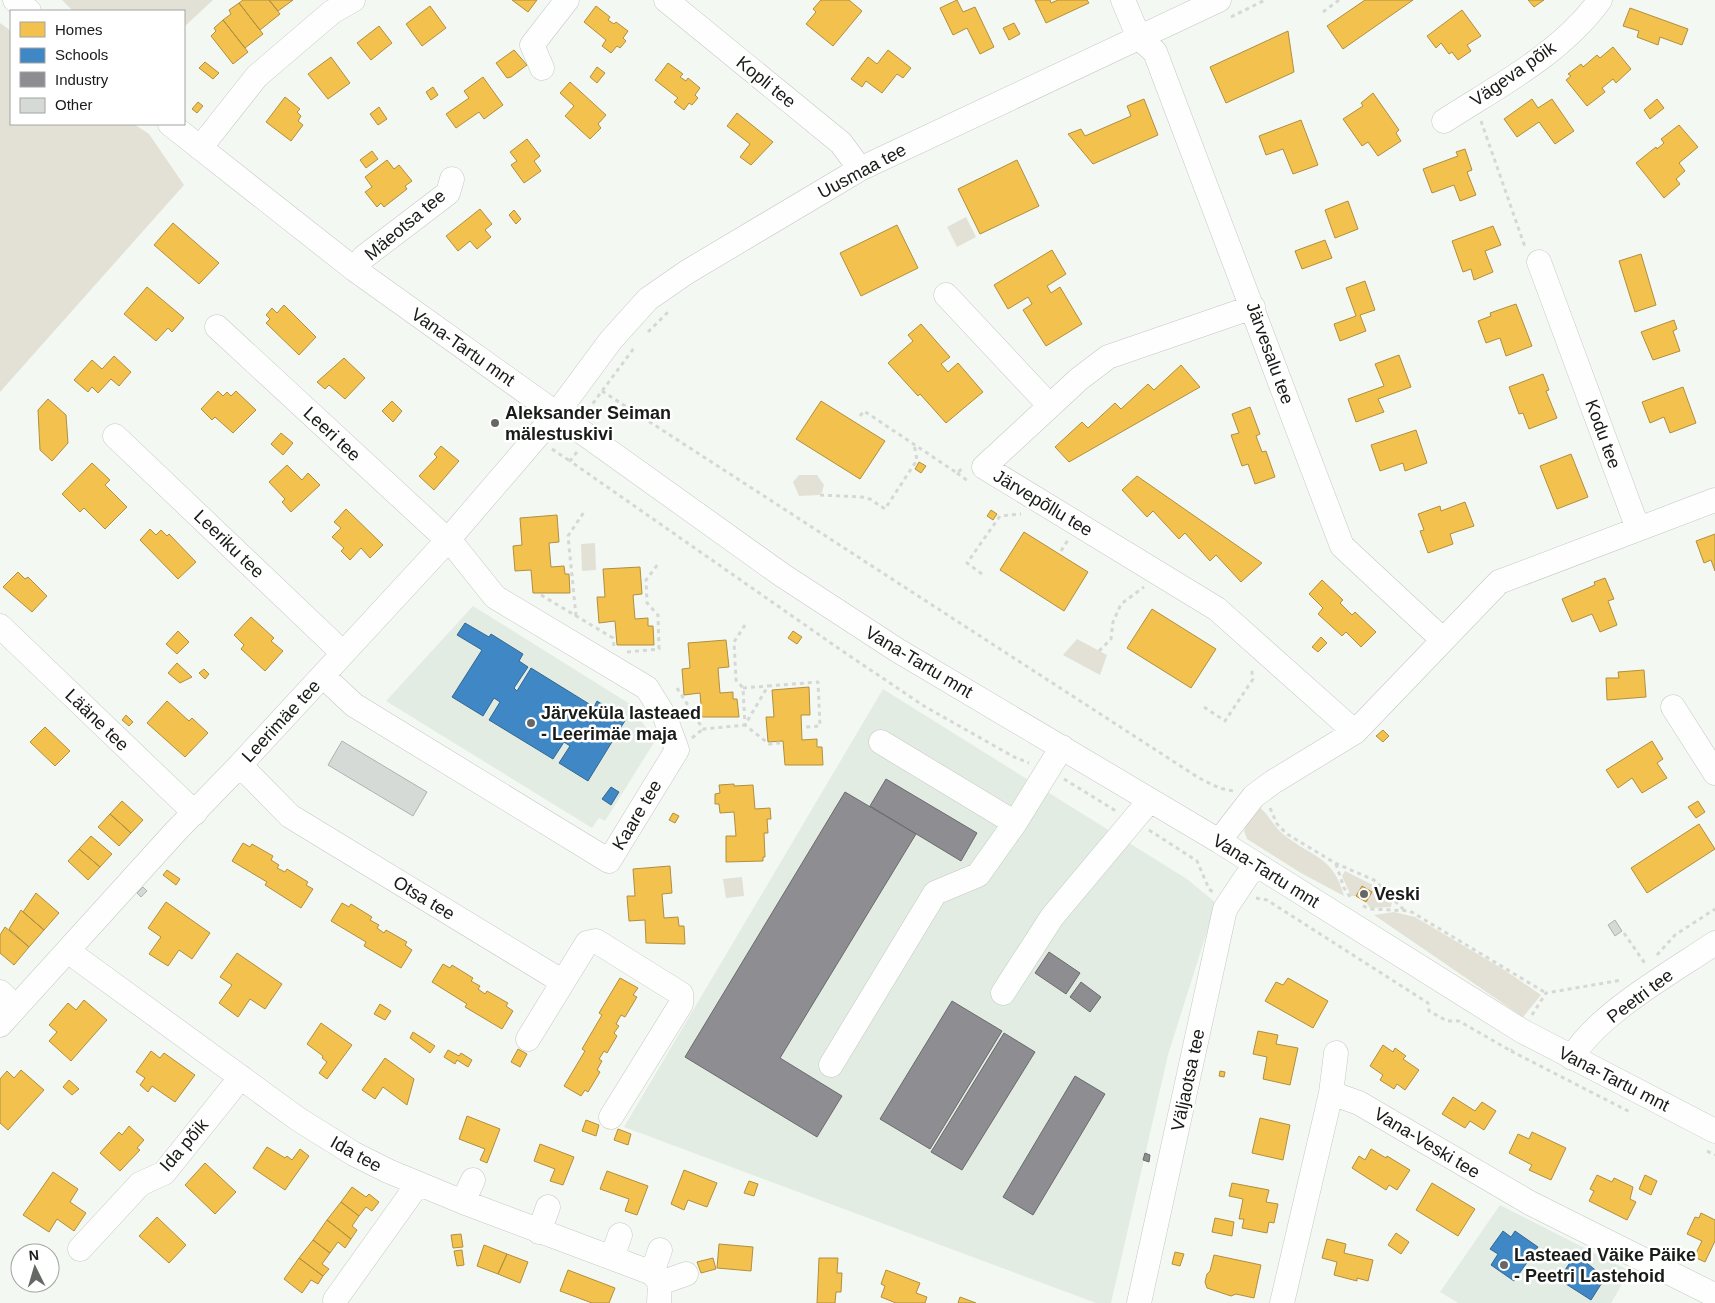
<svg xmlns="http://www.w3.org/2000/svg" width="1715" height="1303" viewBox="0 0 1715 1303" font-family="Helvetica,sans-serif">
<rect width="100%" height="100%" fill="#f3f8f3"/>
<path fill="#e3ece2" d="M473,606L630,704L655,741L605,821L599,818L592,828L386,701Z
M883,689L1187,879L1216,903L1168,1055L1111,1303H1096L624,1127Z
M1500,1205L1630,1271L1611,1303H1458L1440,1292Z"/>
<path fill="#e3e1d5" d="M62,0H213L184,27V11H73Z
M0,23L11,31V124H134L149,134L184,185L0,392Z
M966,217L976,237L957,247L947,227Z
M799,475H817L824,485L822,492L819,495L799,496L793,482Z
M595,543L596,570L582,571L581,544Z
M1077,639L1107,655L1100,675L1063,655Z
M1257,805C1268,813 1273,826 1283,834C1312,858 1333,855 1344,896L1301,873L1247,839L1244,831Z
M1345,871L1377,887L1392,902L1391,907L1370,908L1366,902L1372,892L1362,886L1356,896H1351L1342,876Z
M742,877L744,896L726,898L723,879Z
M1394,912L1415,917L1503,969L1541,995L1523,1017L1374,915Z"/>
<path fill="#f2c14e" stroke="#b18f3e" d="M243,0H269L280,14L260,30L239,3Z
M269,0H293L278,11Z
M512,0H537L528,12Z
M821,0H849L862,11L833,46L806,24L816,12L813,9Z
M957,0L963,12L975,7L994,47L980,54L967,28L953,35L940,8Z
M1035,0H1050L1051,3L1058,0H1087L1089,3L1046,23Z
M1365,0H1413L1343,49L1327,26Z
M1528,0H1544L1534,7Z
M239,3L263,34L245,48L223,20L231,14L229,10Z
M430,6L446,28L422,46L406,24Z
M596,6L610,17L608,20L614,24L616,22L628,31L623,38L626,41L620,48L617,46L611,53L602,46L606,40L584,22Z
M1630,8L1688,29L1682,45L1660,37L1658,45L1637,37L1639,31L1623,26Z
M1462,10L1481,36L1467,45L1471,51L1458,60L1452,52L1449,54L1441,43L1436,48L1427,36Z
M223,20L248,52L233,64L211,36L216,31L214,28Z
M1014,23L1020,34L1009,40L1003,28Z
M379,26L392,43L371,60L357,43Z
M1288,31L1294,72L1226,103L1210,67Z
M1613,47L1631,69L1616,83L1613,79L1602,88L1605,92L1587,106L1566,80L1571,76L1568,74L1581,64L1583,67L1597,55L1600,58Z
M514,50L527,65L511,77L507,78L496,63Z
M888,50L911,68L903,78L897,74L882,93L866,81L862,87L851,79L868,57L877,64Z
M331,57L350,83L328,99L308,74Z
M205,62L219,73L213,79L199,68Z
M668,63L683,74L680,77L686,81L688,78L700,88L695,95L698,98L692,105L689,103L684,110L674,102L678,98L655,80Z
M597,67L605,73L597,83L590,77Z
M483,77L503,105L484,119L479,112L456,128L446,114L469,98L464,91Z
M570,82L606,115L598,124L601,128L590,139L565,116L574,106L560,93Z
M433,87L438,95L431,100L426,92Z
M1373,93L1399,130L1396,133L1401,141L1378,156L1368,142L1362,146L1343,119L1363,106L1361,103Z
M285,97L300,109L297,112L301,116L298,121L303,125L291,141L266,122Z
M1144,99L1158,135L1093,164L1068,134L1081,129L1085,136L1131,116L1127,106Z
M1532,99L1538,108L1552,99L1574,131L1555,144L1539,122L1517,137L1504,119Z
M1657,99L1664,108L1650,119L1644,110Z
M198,102L203,106L197,113L192,109Z
M379,107L387,119L378,125L370,114Z
M737,113L773,142L751,165L740,157L750,144L727,126Z
M1301,120L1318,165L1293,174L1283,149L1266,155L1259,136Z
M1679,125L1698,147L1679,163L1685,171L1676,179L1680,184L1664,198L1636,163L1656,147L1657,149L1664,143L1661,139Z
M527,139L540,156L534,161L541,171L524,183L511,165L517,161L510,152Z
M1465,149L1472,170L1467,172L1476,195L1460,201L1454,185L1432,193L1423,169L1458,156L1456,152Z
M372,151L378,159L366,168L360,160Z
M387,160L394,169L399,165L412,181L405,186L407,189L384,207L381,203L377,207L365,192L372,187L365,177Z
M1017,160L1039,206L980,234L958,189Z
M1348,201L1358,229L1335,238L1325,210Z
M480,209L492,224L485,230L491,237L477,249L470,241L458,251L446,236Z
M514,210L521,219L516,224L509,215Z
M173,223L219,263L199,284L154,245Z
M897,225L918,268L861,296L840,253Z
M1493,226L1501,245L1485,251L1493,272L1474,280L1471,269L1463,272L1452,241Z
M1325,240L1332,258L1302,269L1295,251Z
M1052,250L1066,274L1047,286L1051,293L1060,287L1082,324L1046,346L1023,310L1032,304L1028,297L1008,309L994,285Z
M1641,254L1656,305L1635,312L1619,261Z
M1365,281L1375,310L1360,315L1366,331L1340,341L1334,324L1356,316L1346,288Z
M147,287L184,318L172,332L168,328L156,341L124,314Z
M1516,304L1532,346L1506,356L1500,338L1486,343L1478,321L1491,316L1490,313Z
M284,305L316,337L299,355L266,323L270,319L266,315L272,308L277,313Z
M1674,320L1677,329L1673,331L1680,351L1653,360L1641,332Z
M921,324L950,357L941,364L948,372L958,363L983,392L946,423L920,394L918,396L888,363L913,341L908,335Z
M1399,355L1411,387L1378,399L1384,412L1356,422L1348,399L1384,386L1375,364Z
M114,356L131,372L119,386L111,379L98,393L92,387L88,392L74,380L92,360L102,369Z
M344,358L365,378L345,399L329,385L325,389L317,382Z
M1181,365L1200,387L1069,462L1055,447L1082,422L1088,428L1115,403L1121,409L1148,384L1154,390Z
M1543,374L1549,390L1546,391L1557,418L1529,429L1523,413L1519,414L1509,387Z
M1683,387L1696,423L1670,433L1664,417L1650,423L1642,402Z
M218,391L223,396L227,392L231,396L236,391L256,410L233,433L215,417L212,420L201,409Z
M48,399L66,415L68,443L52,461L40,450L38,410Z
M392,401L402,411L393,422L382,411Z
M821,401L885,441L860,479L796,439Z
M1250,407L1260,434L1256,436L1262,452L1266,451L1275,477L1255,484L1248,464L1242,466L1231,435L1239,433L1232,414Z
M1416,430L1427,463L1405,471L1403,463L1380,471L1371,445Z
M281,433L293,443L283,455L271,444Z
M441,446L459,461L434,490L419,476L437,457L434,454Z
M1571,454L1588,497L1557,509L1540,466Z
M919,462L926,466L921,473L915,469Z
M92,463L110,480L105,485L127,507L105,529L84,508L80,512L62,494Z
M287,465L302,480L308,473L320,485L291,512L282,502L285,499L269,482Z
M1137,476L1262,563L1241,582L1216,555L1210,561L1185,533L1179,539L1153,511L1147,517L1122,490Z
M1465,502L1474,526L1450,534L1453,544L1428,553L1420,531L1424,530L1418,514L1440,506L1441,511Z
M346,509L383,545L370,558L361,548L350,560L341,551L344,548L332,537L341,528L334,522Z
M991,510L997,514L993,520L987,516Z
M557,515L559,542L549,543L551,567L564,566L565,574H569L570,593H533L531,570L515,571L513,546L522,545L520,518Z
M150,529L156,535L161,530L167,536L169,534L196,562L178,579L140,540Z
M1024,532L1088,572L1064,611L1000,570Z
M1715,534V571L1711,560L1704,563L1696,541Z
M640,567L642,594L633,595L635,619L648,618V626H653L654,645H617L615,621L599,623L597,597H605L603,569Z
M18,572L25,579L28,577L47,596L32,612L3,587Z
M1605,578L1614,599L1608,601L1617,625L1600,632L1592,614L1572,622L1562,599L1595,585L1594,582Z
M1322,580L1343,600L1340,603L1352,615L1355,612L1376,632L1361,647L1346,632L1342,636L1318,614L1323,608L1309,594Z
M1152,609L1216,649L1191,688L1127,648Z
M251,617L274,638L271,641L283,651L265,671L241,649L244,645L234,635Z
M178,631L189,642L177,654L166,644Z
M793,631L802,637L797,644L788,638Z
M1321,637L1327,643L1318,652L1312,647Z
M726,640L729,667L718,668L720,693L733,692V699H737L739,717H702L700,693L684,695L682,669L690,668L688,643Z
M177,663L192,677L180,683L168,673Z
M204,669L209,674L205,679L199,673Z
M1644,670L1646,697L1607,700L1606,678H1619L1618,672Z
M809,687L810,715H801L802,740L817,739V747H822L823,765H785L783,741L768,742L766,717H774L772,690Z
M167,701L189,721L192,718L208,733L185,757L147,723Z
M126,715L133,722L129,726L122,720Z
M45,727L70,751L55,766L30,742Z
M1383,730L1389,736L1383,742L1376,736Z
M1652,741L1663,759L1657,763L1667,778L1642,793L1632,778L1618,788L1606,770Z
M734,784V786L753,785L755,809L770,808L771,819H767L768,833H764L765,857H763V861L726,862V836H736L734,812L720,813L719,804H715V794L720,793L719,785Z
M122,801L143,820L131,833L110,814Z
M1698,801L1705,812L1696,818L1688,807Z
M673,813L679,816L675,823L669,820Z
M110,814L131,833L119,846L98,827Z
M1699,824L1715,849L1647,893L1631,868Z
M91,836L112,854L100,867L79,849Z
M243,843L250,847L252,844L273,856L271,860L279,865L277,868L285,872L287,869L308,882L306,885L313,889L301,908L265,885L267,882L232,861Z
M79,849L100,867L88,880L68,861Z
M670,866L672,893L662,894L664,918L678,917L679,926H684L685,944L646,943L645,920L629,921L627,896H635L633,869Z
M167,870L180,879L176,885L163,875Z
M1362,886L1372,892L1366,902L1356,896Z
M36,893L59,913L44,930L23,912Z
M166,902L210,933L192,959L179,950L168,966L149,954L161,937L148,928Z
M342,903L349,907L351,904L372,917L370,920L379,925L377,928L384,933L386,930L407,942L405,945L412,950L401,968L364,946L366,942L331,921Z
M21,910L44,930L29,947L9,929Z
M5,927L29,947L14,965L0,953V935Z
M237,953L282,984L265,1009L250,999L238,1017L219,1003L232,985L220,977Z
M443,964L450,968L452,965L473,978L471,981L480,986L478,989L485,994L487,991L508,1003L506,1006L513,1011L502,1029L465,1007L467,1004L432,982Z
M620,978L638,988L633,995L637,997L625,1017L621,1015L616,1024L619,1026L614,1033L617,1036L607,1053L604,1051L599,1059L602,1061L597,1070L600,1072L588,1092L585,1090L581,1096L564,1086L585,1051L582,1049L602,1015L599,1013Z
M1288,978L1328,1001L1313,1028L1265,1001L1276,982L1283,985Z
M84,1000L107,1020L71,1061L49,1041L57,1032L49,1025L68,1003L76,1010Z
M380,1004L391,1011L385,1020L374,1014Z
M321,1023L352,1045L327,1079L319,1073L327,1062L322,1058L323,1056L307,1044Z
M1258,1031L1278,1035L1276,1044L1298,1048L1290,1085L1263,1079L1267,1057L1253,1054Z
M413,1032L435,1046L430,1053L410,1038Z
M1383,1045L1393,1052L1395,1048L1406,1056L1403,1059L1419,1070L1405,1090L1397,1084L1394,1089L1380,1080L1383,1075L1370,1066Z
M518,1049L527,1054L520,1067L511,1062Z
M448,1050L459,1056L461,1053L472,1060L468,1067L457,1060L455,1064L444,1057Z
M151,1051L160,1058L164,1053L195,1075L175,1102L152,1086L148,1092L140,1085L145,1078L136,1072Z
M385,1058L414,1079L407,1105L383,1087L375,1099L362,1090Z
M21,1070L44,1090L8,1130L0,1123V1079L7,1071L14,1078Z
M1220,1071L1225,1072L1224,1077L1219,1076Z
M69,1080L79,1089L72,1095L63,1087Z
M1453,1097L1475,1111L1482,1102L1496,1111L1484,1130L1470,1121L1465,1128L1442,1114Z
M467,1116L500,1129L487,1163L480,1160L485,1149L459,1139Z
M1260,1118L1290,1125L1283,1160L1252,1153Z
M586,1120L599,1125L596,1136L582,1131Z
M129,1126L144,1140L137,1148L140,1150L120,1171L100,1153L119,1132L122,1135Z
M618,1129L631,1134L628,1145L614,1140Z
M1532,1132L1566,1148L1551,1180L1529,1170L1532,1165L1509,1153L1518,1134L1529,1139Z
M540,1144L574,1157L563,1185L550,1181L555,1169L534,1161Z
M267,1147L285,1158L287,1156L292,1160L300,1149L309,1156L285,1190L253,1168Z
M1371,1149L1386,1158L1387,1156L1410,1170L1397,1190L1389,1185L1386,1190L1352,1168L1359,1156L1365,1160Z
M205,1163L236,1192L215,1214L185,1185Z
M684,1170L717,1183L707,1207L688,1200L684,1210L671,1204Z
M607,1171L648,1186L637,1215L625,1211L629,1199L600,1189Z
M53,1172L78,1189L70,1202L86,1213L74,1231L57,1219L49,1232L23,1215Z
M1597,1175L1612,1182L1614,1178L1633,1187L1630,1199L1636,1202L1627,1220L1589,1201L1594,1191L1590,1189Z
M1645,1175L1657,1181L1651,1195L1639,1189Z
M749,1181L758,1184L754,1196L744,1193Z
M1232,1183L1269,1190L1266,1202L1278,1204L1274,1223L1269,1222L1267,1233L1242,1228L1244,1219H1239L1243,1199L1229,1196Z
M1432,1183L1475,1209L1458,1236L1416,1210Z
M352,1187L366,1197L369,1194L379,1202L372,1211L366,1207L359,1216L341,1202Z
M341,1202L359,1216L352,1226L357,1230L351,1239L327,1220Z
M1701,1213L1715,1220V1241L1705,1262L1694,1257L1702,1241L1687,1234L1695,1217L1699,1218Z
M157,1217L186,1245L169,1263L139,1236Z
M1215,1218L1234,1222L1232,1236L1212,1232Z
M327,1220L351,1239L345,1248L338,1242L330,1253L313,1240Z
M1396,1233L1409,1242L1401,1254L1388,1245Z
M461,1234L463,1247L453,1248L451,1235Z
M1327,1239L1346,1244L1344,1253L1373,1260L1368,1281L1357,1278V1281L1334,1275L1337,1262L1322,1258Z
M313,1240L330,1253L322,1264L329,1269L323,1276L299,1258Z
M719,1244L753,1247L751,1271L717,1268Z
M484,1245L507,1254L498,1274L477,1266Z
M462,1250L464,1265L457,1266L454,1251Z
M1175,1252L1184,1254L1180,1266L1172,1264Z
M507,1254L528,1262L520,1283L498,1274Z
M1214,1255L1261,1265L1254,1298L1236,1294L1231,1296L1207,1288L1205,1282L1207,1274L1210,1271Z
M299,1258L323,1276L318,1284L311,1280L302,1293L284,1279Z
M713,1258L716,1269L701,1273L697,1262Z
M819,1258H838L837,1273H842L841,1292H836L835,1303H817Z
M568,1270L615,1288L609,1303H592L560,1291Z
M886,1270L920,1283L916,1293L927,1297L925,1303H896L881,1297L885,1286L881,1284Z
M960,1297L976,1303H958Z"/>
<path fill="#3f88c5" stroke="#336791" d="M465,623L489,637L491,634L523,654L519,661L528,667L514,688L517,691L531,668L594,707L597,701L626,719L588,781L559,763L570,746L564,742L553,759L489,720L500,702L494,698L483,716L452,697L482,650L457,635Z
M611,787L619,792L611,805L602,799Z
M1503,1231L1511,1237L1515,1231L1538,1247L1514,1281L1491,1265L1498,1254L1490,1249Z
M1573,1258L1580,1263L1582,1259L1605,1278L1591,1300L1566,1284L1568,1281L1561,1276Z"/>
<path fill="#8d8d92" stroke="#6a6b6d" d="M886,779L977,833L961,861L870,806Z
M845,792L916,834L780,1058L842,1096L817,1137L685,1057Z
M1049,952L1080,973L1066,994L1035,973Z
M1081,982L1101,997L1090,1012L1070,997Z
M952,1001L1002,1031L930,1149L880,1119Z
M1004,1033L1035,1052L962,1170L931,1152Z
M1075,1076L1105,1094L1033,1215L1003,1197Z
M1145,1153L1150,1155L1149,1162L1143,1160Z"/>
<path fill="#d5dad7" stroke="#aeb3af" d="M342,741L427,792L413,816L328,765Z
M143,887L147,891L141,897L137,893Z
M1615,920L1622,931L1615,936L1608,925Z"/>
<g fill="none" stroke-linecap="round" stroke-linejoin="round">
<g stroke="#c4c8c4" stroke-width="25">
<path id="minor" d="M15,0L29,11
M666,0L841,143L860,169
M1123,0L1139,38L1155,52L1342,546L1442,639
M542,68L532,45L567,0
M1444,121C1498,86 1561,54 1600,0
M170,124L354,269L782,575L897,650L1219,841L1522,1031L1715,1131
M200,148L257,76L332,12L353,0
M1539,262L1638,529
M354,269L364,257L448,193L452,179
M946,295L1050,406
M1253,307L1108,357L1079,379L984,467L1217,609L1355,732
M217,327L455,547L495,597L647,688L665,717L677,750L609,861L354,705L323,676
M115,436L343,653
M0,626L195,813
M1673,707L1715,773
M881,742L1015,823
M240,765L290,816L563,982L528,1039
M1219,841L1254,796L1273,782L1355,732L1499,582L1715,500
M69,952L298,1119L354,1154L388,1171L463,1202L652,1273L660,1283L659,1303
M563,982L587,943L596,941L681,994V1004L611,1117
M0,992L16,1007
M1003,993L1052,917L1150,800
M0,1025L176,831L240,765L447,541L557,413L611,340L648,299L687,272L860,169L1219,0
M1572,1058C1595,1015 1674,971 1715,943
M831,1065L935,893L978,875L1015,823L1062,747
M1331,1093L1336,1053
M463,1202L473,1180
M539,1232L548,1207
M80,1249L140,1184L164,1173L241,1077
M612,1258L620,1235
M652,1273L660,1250
M660,1283L686,1274
M335,1300L418,1184
M1139,1303L1225,909L1255,864
M1282,1303L1331,1093L1359,1103L1530,1203L1714,1295"/>
</g>
<path stroke="#d6d8d6" stroke-width="3" stroke-dasharray="4 4" stroke-linecap="butt" d="M1323,12L1339,0
M1231,17L1265,0
M1481,121L1525,247
M648,332L668,312
M602,391L1199,778L1219,788L1233,791
M588,410L634,348
M860,416L864,411L957,473L964,467
M552,449L570,461
M577,452L570,461L838,648L924,706L1014,757L1029,763
M957,473L968,481
M820,495L862,497L870,499L885,509L917,460L914,444
M1061,551L1068,540
M982,574L967,563L1000,516L1021,514
M541,595L613,638L614,646
M576,616L568,536L584,512
M745,625L734,642L736,680L743,688L745,725L769,744L780,743
M1099,651L1111,639L1113,622L1121,604L1144,587
M627,652L659,649L658,615L647,603L646,580L658,564
M677,688L703,729L745,725L768,686L818,682L820,726L805,727
M743,688L768,686
M1204,707L1225,721L1253,679L1251,667
M692,738L703,729
M1064,779L1116,811
M1270,808L1277,824L1287,834L1335,863L1374,880L1405,911
M1149,830L1197,861L1209,889L1214,893
M1336,864L1344,888L1351,898
M1256,898L1267,900L1428,1003L1429,1011L1447,1021H1459L1511,1051L1512,1049
M1363,906L1371,909L1410,911L1546,993
M1624,933L1646,965
M1657,955L1675,935L1715,909
M1532,1015L1546,993L1622,980
M1511,1051L1630,1112
M1707,1151L1715,1155"/>
<use href="#minor" stroke="#fdfefd" stroke-width="24"/>
</g>
<g fill="#656864" stroke="#fff" stroke-width="2">
<circle cx="495" cy="423" r="5"/>
<circle cx="531" cy="723" r="5"/>
<circle cx="1364" cy="894" r="5"/>
<circle cx="1504" cy="1265" r="5"/>
</g>
<g text-anchor="middle" dominant-baseline="central" stroke-width="5" stroke-linejoin="round" paint-order="stroke">
<g font-size="18" fill="#181b17" stroke="#fff">
<text transform="translate(1513 74) rotate(-35)">Vägeva põik</text>
<text transform="translate(766 82) rotate(39)">Kopli tee</text>
<text transform="translate(862 171) rotate(-28)">Uusmaa tee</text>
<text transform="translate(405 225) rotate(-40)">Mäeotsa tee</text>
<text transform="translate(463 347) rotate(35)">Vana-Tartu mnt</text>
<text transform="translate(1270 353) rotate(70)">Järvesalu tee</text>
<text transform="translate(332 434) rotate(43)">Leeri tee</text>
<text transform="translate(1603 434) rotate(70)">Kodu tee</text>
<text transform="translate(1043 503) rotate(31)">Järvepõllu tee</text>
<text transform="translate(229 544) rotate(44)">Leeriku tee</text>
<text transform="translate(919 662) rotate(31)">Vana-Tartu mnt</text>
<text transform="translate(97 720) rotate(44)">Lääne tee</text>
<text transform="translate(281 721) rotate(-47)">Leerimäe tee</text>
<text transform="translate(637 815) rotate(-59)">Kaare tee</text>
<text transform="translate(1266 871) rotate(32)">Vana-Tartu mnt</text>
<text transform="translate(424 898) rotate(31)">Otsa tee</text>
<text transform="translate(1640 996) rotate(-37)">Peetri tee</text>
<text transform="translate(1614 1079) rotate(27)">Vana-Tartu mnt</text>
<text transform="translate(1188 1080) rotate(-78)">Väljaotsa tee</text>
<text transform="translate(1427 1143) rotate(31)">Vana-Veski tee</text>
<text transform="translate(184 1145) rotate(-49)">Ida põik</text>
<text transform="translate(356 1154) rotate(29)">Ida tee</text>
</g>
<g font-size="18" font-weight="bold" fill="#181b17" stroke="#fff" text-anchor="start">
<text x="505" y="413">Aleksander Seiman<tspan x="505" dy="21">mälestuskivi</tspan></text>
<text x="541" y="713">Järveküla lasteaed<tspan x="541" dy="21">- Leerimäe maja</tspan></text>
<text x="1374" y="894">Veski</text>
<text x="1514" y="1255">Lasteaed Väike Päike<tspan x="1514" dy="21">- Peetri Lastehoid</tspan></text>
</g>
</g>
<rect x="10" y="10" width="175" height="115" fill="#ffffff" stroke="#a3a4a2"/>
<rect x="20" y="22" width="25" height="15" fill="#f2c14e" stroke="#a3a4a2"/>
<text x="55" y="35" font-size="15" fill="#181b17">Homes</text>
<rect x="20" y="48" width="25" height="15" fill="#3f88c5" stroke="#a3a4a2"/>
<text x="55" y="60" font-size="15" fill="#181b17">Schools</text>
<rect x="20" y="72" width="25" height="15" fill="#8d8d92" stroke="#a3a4a2"/>
<text x="55" y="85" font-size="15" fill="#181b17">Industry</text>
<rect x="20" y="98" width="25" height="15" fill="#d5dad7" stroke="#a3a4a2"/>
<text x="55" y="110" font-size="15" fill="#181b17">Other</text>
<g transform="translate(35 1268) rotate(355)"><circle r="24" fill="#ffffff" stroke="#a3a4a2"/>
<path d="M0-4L9 19L0 12L-9 19Z" fill="#656864"/>
<text y="-8" font-size="14" font-weight="bold" text-anchor="middle" fill="#181b17">N</text>
</g>
</svg>
